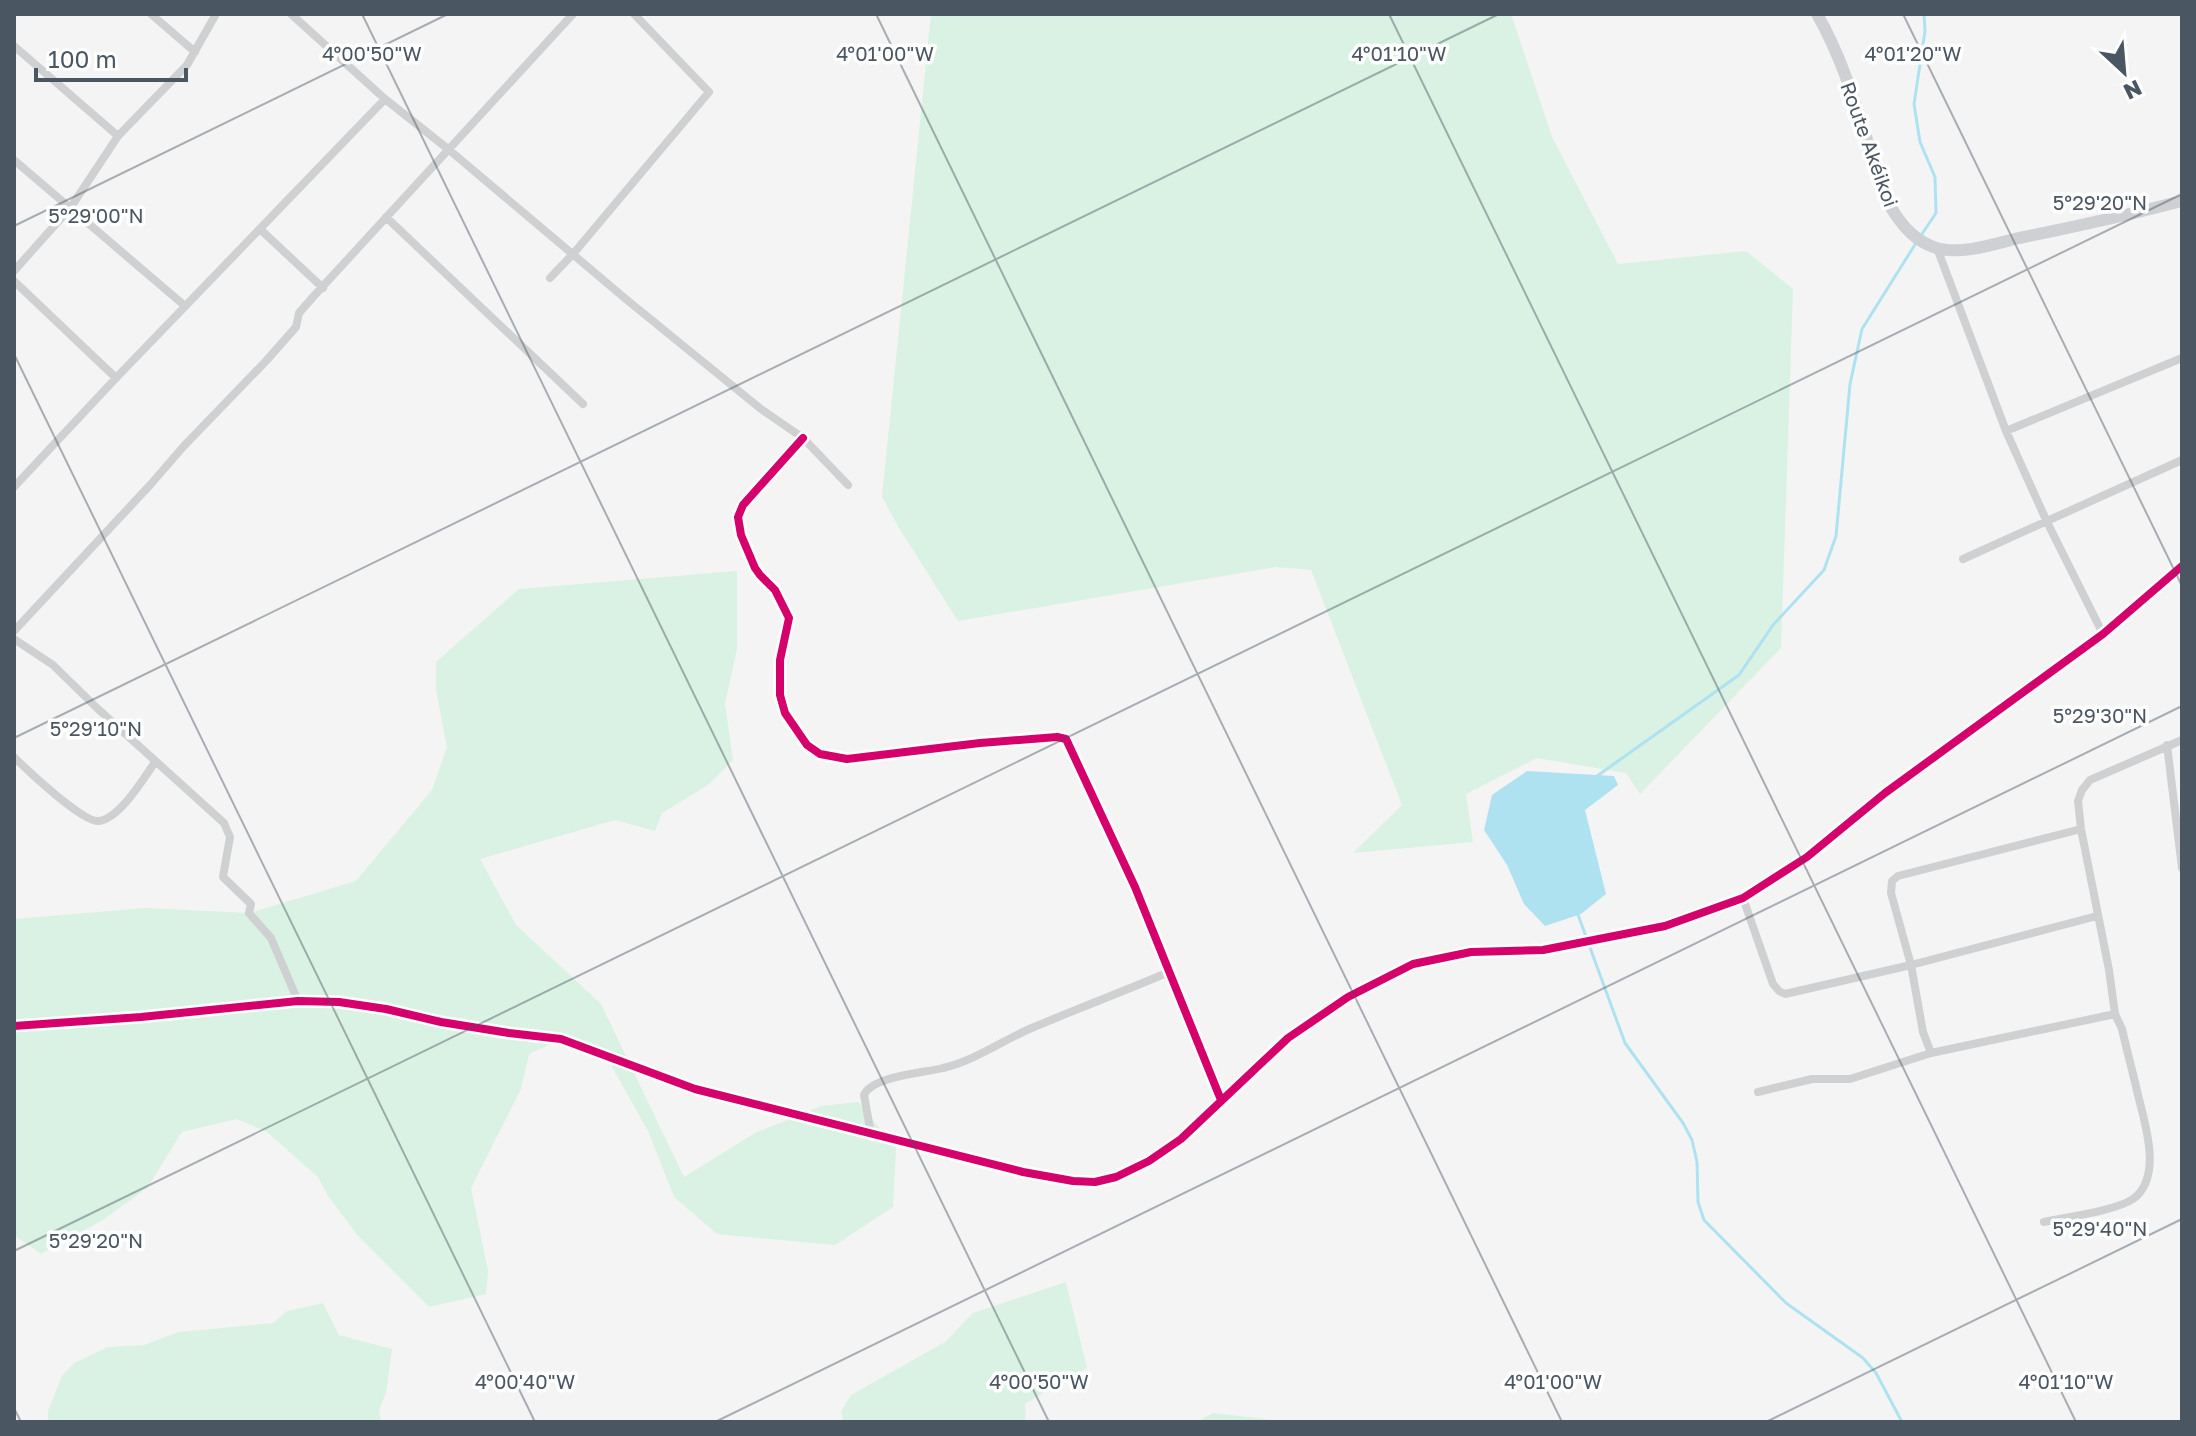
<svg xmlns="http://www.w3.org/2000/svg" width="2196" height="1436" viewBox="0 0 2196 1436" font-family="'Golos Text',sans-serif">
<rect width="100%" height="100%" fill="#f4f4f4"/>
<path fill="#d9f2e3" d="M931,14H1511L1552,137L1618,264L1746,251L1793,289L1781,648L1640,794L1626,773L1537,758L1466,794L1473,842L1353,853L1402,805L1311,570L1276,567L958,621L899,528L882,497Z
M737,571V649L725,704L733,760L708,785L662,813L655,831L615,820L480,859L516,925L601,1004L684,1177L755,1133L821,1106L858,1102L896,1148L893,1207L835,1245L717,1234L674,1197L648,1131L606,1056L561,1039L529,1054L521,1089L471,1188L488,1271L486,1294L429,1307L359,1237L328,1196L318,1177L267,1132L237,1119L182,1132L147,1188L103,1220L41,1254L14,1235V919L145,908L249,913L356,881L432,790L447,747L436,690V662L519,589Z
M1066,1282L1087,1368L1025,1404L1026,1422H843L841,1411L851,1395L945,1342L973,1313Z
M323,1303L339,1335L392,1349L386,1393L379,1410L381,1422H48V1411L62,1376L74,1363L108,1347L144,1345L179,1332L273,1323L287,1311Z
M1213,1413L1282,1421L1283,1422H1196Z"/>
<path fill="#aee2f0" d="M1527,771L1614,776L1618,785L1585,810L1606,894L1581,914L1545,926L1524,904L1507,865L1484,830L1492,795Z"/>
<g fill="none" stroke-linecap="round" stroke-linejoin="round">
<path stroke="#aee2f0" stroke-width="3" d="M1920,237L1936,213L1935,177L1920,142L1914,104L1925,31L1924,14
M1597,776L1739,675L1773,625L1824,570L1836,536L1850,384L1862,329L1916,243
M1577,912L1625,1043L1683,1123L1692,1140L1697,1162L1698,1202L1704,1220L1786,1303L1863,1358L1876,1373L1902,1422"/>
<path stroke="#ced0d2" stroke-width="8" d="M151,14L195,52
M291,14L385,99L448,149L627,300L761,409L803,438L848,485
M14,46L118,136
M14,160L185,306
M386,217L583,404
M261,230L323,288
M1937,248L2006,431L2047,522L2103,634
M14,271L71,207L118,136L187,65L216,14
M550,278L573,254L709,92L634,14
M14,281L116,378
M2006,431L2182,358
M803,438L743,505L738,517L741,535L755,568L760,575L775,590L789,618L780,660V695L785,713L807,745L820,754L847,759L980,743L1057,737L1066,739L1135,887L1221,1100
M14,487L116,378L385,99
M1963,559L2182,460
M14,631L151,484L183,447L266,361L296,327L299,313L313,297L573,14
M14,639L53,665L98,709L224,823L230,837L223,877L251,904L249,913L271,938L298,1001
M2167,745L2182,868
M14,757C27,770 83,823 99,821C120,818 144,778 155,762
M1743,898L1773,984L1779,991L1785,994L1911,965L1891,893L1892,881L1898,876L2081,829
M14,1026L141,1017L298,1001L339,1002L386,1009L441,1022L509,1033L561,1039L695,1089L1023,1172L1073,1181L1095,1182L1116,1177L1149,1161L1181,1139L1288,1038L1348,997L1413,964L1471,952L1543,950L1665,926L1743,898L1807,857L1885,793L2103,634L2182,566
M1931,1053L1923,1032L1911,965L2097,916
M1758,1092L1812,1079H1850L1931,1053L2115,1014
M871,1134L864,1095C872,1076 924,1073 943,1068C973,1061 999,1043 1027,1030C1074,1010 1122,992 1169,972
M2044,1222C2067,1217 2115,1211 2133,1199C2163,1177 2145,1124 2138,1095C2133,1073 2127,1051 2122,1029L2115,1014L2109,970L2081,829L2078,801L2082,790L2090,780L2182,740"/>
<path stroke="#ced0d4" stroke-width="12" d="M1817,14C1852,75 1864,141 1890,206C1902,226 1916,243 1940,249C1965,254 1994,244 2019,238C2074,227 2128,215 2182,201"/>
<g stroke="#fff" stroke-width="13">
<path id="cycleway" d="M803,438L743,505L738,517L741,535L755,568L760,575L775,590L789,618L780,660V695L785,713L807,745L820,754L847,759L980,743L1057,737L1066,739L1135,887L1221,1100
M14,1026L141,1017L298,1001L339,1002L386,1009L441,1022L509,1033L561,1039L695,1089L1023,1172L1073,1181L1095,1182L1116,1177L1149,1161L1181,1139L1288,1038L1348,997L1413,964L1471,952L1543,950L1665,926L1743,898L1807,857L1885,793L2103,634L2182,566"/>
</g>
<use href="#cycleway" stroke="#d6006c" stroke-width="8"/>
</g>
<path fill="none" stroke="#4a5661" stroke-width="2" stroke-opacity="0.45" d="M362,14L1049,1422M876,14L1562,1422M1389,14L2076,1422M1903,14L2182,586M14,226L448,14M14,354L535,1422M14,738L1499,14M14,1251L2182,194M14,1408L21,1422M715,1422L2182,706M1766,1422L2182,1219"/>
<g text-anchor="middle" dominant-baseline="central" stroke-width="7" stroke-linejoin="round" paint-order="stroke">
<g font-size="20" fill="#4a5661" stroke="#fff">
<text transform="translate(1870 144) rotate(70)">Route Akéikoi</text>
</g>
</g>
<g font-size="20" text-anchor="middle" fill="#4a5661" stroke="#fff" stroke-width="7" stroke-linejoin="round" paint-order="stroke">
<text x="372" y="61">4°00'50"W</text>
<text x="885" y="61">4°01'00"W</text>
<text x="1399" y="61">4°01'10"W</text>
<text x="1913" y="61">4°01'20"W</text>
<text x="2100" y="210">5°29'20"N</text>
<text x="96" y="223">5°29'00"N</text>
<text x="2100" y="723">5°29'30"N</text>
<text x="96" y="736">5°29'10"N</text>
<text x="2100" y="1236">5°29'40"N</text>
<text x="96" y="1248">5°29'20"N</text>
<text x="525" y="1389">4°00'40"W</text>
<text x="1039" y="1389">4°00'50"W</text>
<text x="1553" y="1389">4°01'00"W</text>
<text x="2066" y="1389">4°01'10"W</text>
</g>
<rect width="2196" height="1436" fill="none" stroke="#4a5661" stroke-width="32"/>
<g transform="translate(2124 72) rotate(154)" stroke="#ffffff" stroke-width="6" paint-order="stroke">
<path d="M0-6L14 30L0 20L-14 30Z" fill="#4a5661"/>
<text y="-12" font-size="22" font-weight="bold" text-anchor="middle" fill="#4a5661">N</text>
</g>
<path d="M36 68v12h150v-12" fill="none" stroke="#4a5661" stroke-width="4"/>
<text x="48" y="68" font-size="24" fill="#4a5661" stroke="#ffffff" stroke-width="6" paint-order="stroke">100 m</text>
</svg>
